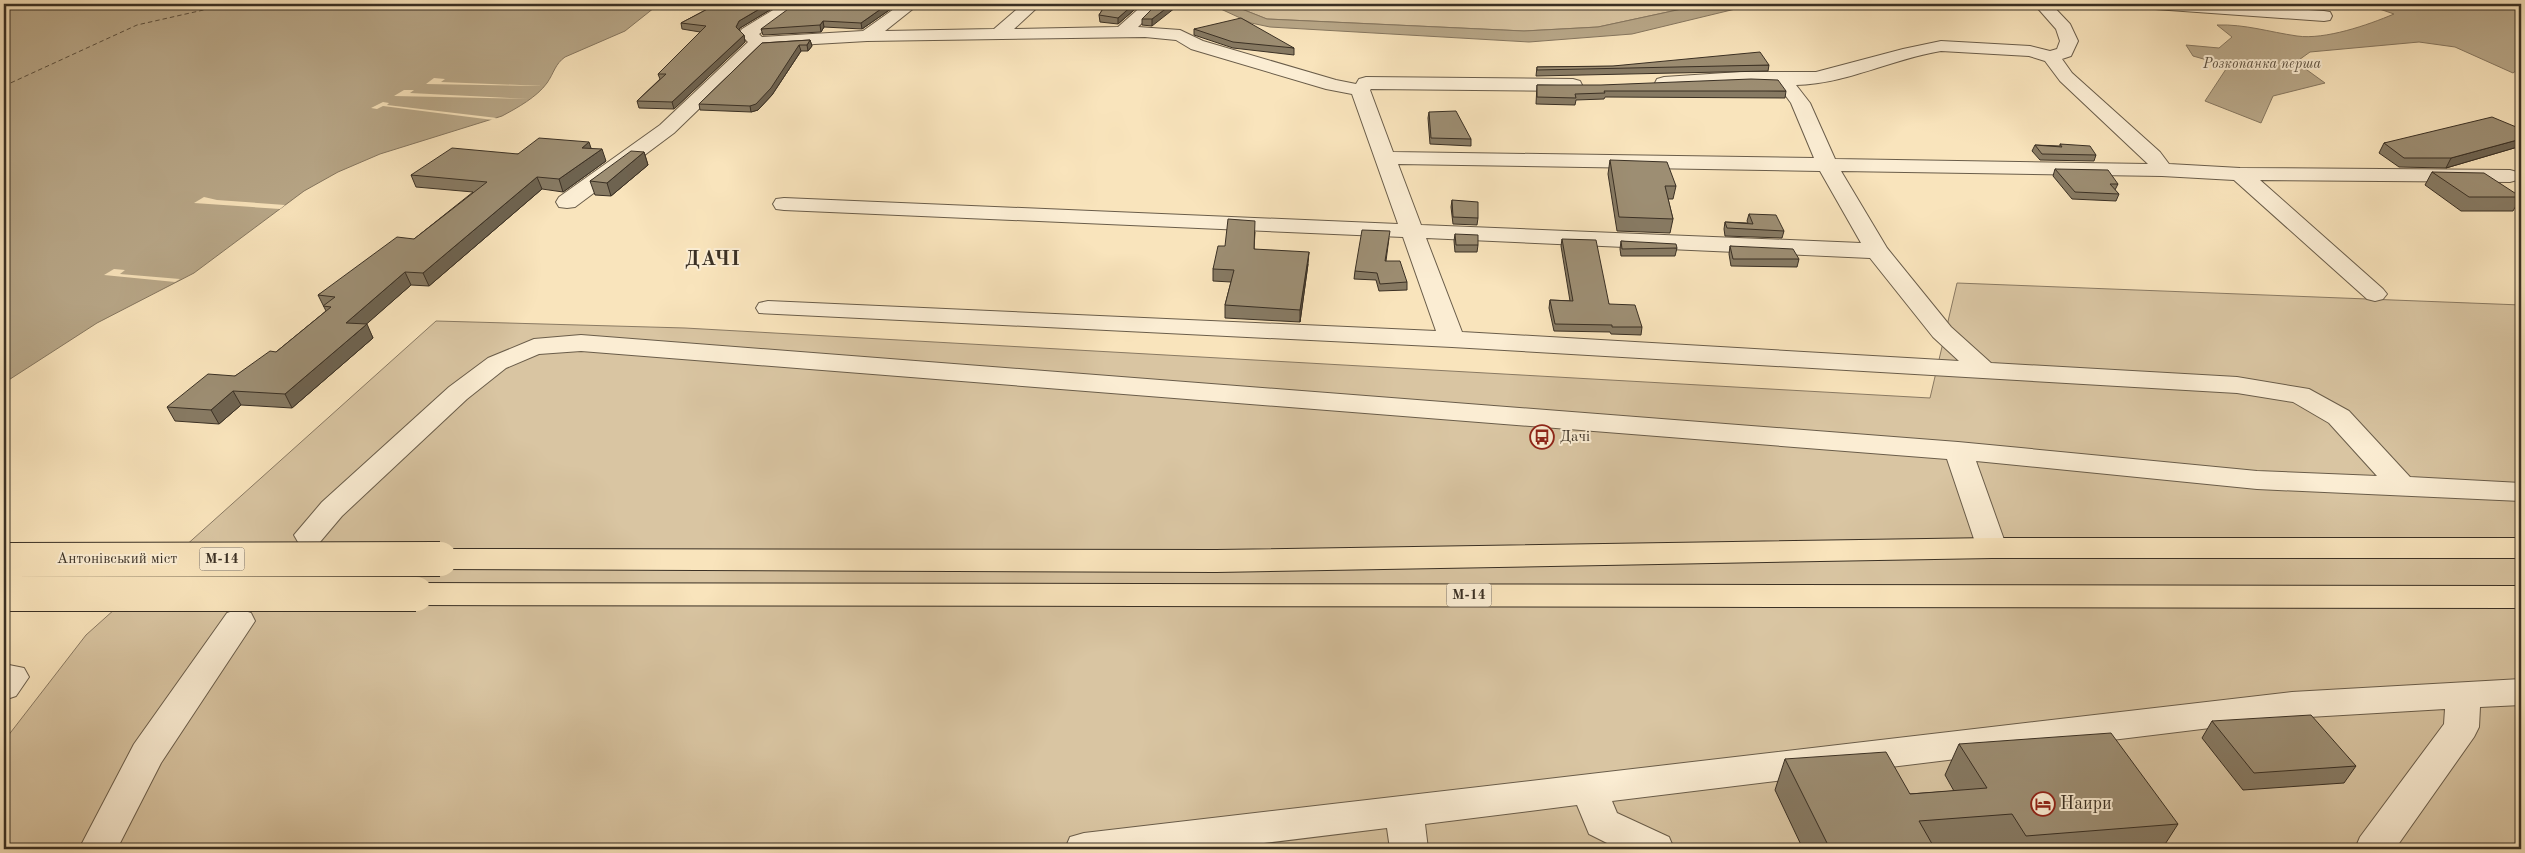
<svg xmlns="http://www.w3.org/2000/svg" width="2525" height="853" viewBox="0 0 2525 853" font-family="'Old Standard TT',serif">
<rect width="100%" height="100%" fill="#f9e4bc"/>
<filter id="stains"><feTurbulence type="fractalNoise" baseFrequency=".004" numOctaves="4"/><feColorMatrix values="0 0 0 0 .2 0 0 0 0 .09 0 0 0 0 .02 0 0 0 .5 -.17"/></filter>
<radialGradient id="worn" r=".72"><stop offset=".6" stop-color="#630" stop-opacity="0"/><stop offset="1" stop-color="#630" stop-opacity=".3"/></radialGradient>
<path fill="#d9c5a2" stroke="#8a7a63" d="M1229,4H1694L1691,7L1598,27L1524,31L1267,19Z
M1957,283L2521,305V849H4V741L86,635L436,321L685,328L1930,398Z"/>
<path fill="#b8a788" stroke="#867760" d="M4,4H659L625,31L565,57C555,64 554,73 547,83C537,97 517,108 502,116L380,154L338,172L304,191L194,273L97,323L4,383Z
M1210,4H1229L1267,19L1524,31L1598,27L1691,7L1694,4H1756L1632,34L1529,42L1270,27L1251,23Z
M2365,4H2521V67L2513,73L2455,47L2419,42L2310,52L2296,62L2325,83L2273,96L2261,123L2205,101L2228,66L2193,56L2186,45L2219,48L2232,37L2217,25C2245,24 2269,32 2297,36C2325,40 2368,25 2394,14Z"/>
<path fill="#f9e4bc" d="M434,78L445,79L441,82L544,86L426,84Z
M404,90H414L410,93L528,99L394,96Z
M383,102L389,103L387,105L497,118L493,120L383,106L377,109L371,108Z
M204,197L217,200L285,205L280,209L194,203Z
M114,269L125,270L120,274L180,279L175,282L104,275Z"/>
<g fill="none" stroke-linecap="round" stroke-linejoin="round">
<path stroke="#5a4e3d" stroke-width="1" stroke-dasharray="4.5 3" stroke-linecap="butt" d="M4,86L137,25L230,4"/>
<g stroke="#6a5d4a" stroke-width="2">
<path id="minor" d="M783,4H802L759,34L762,37L863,31L901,4H919L885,31L994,29L1023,4H1041L1014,29L1118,27L1144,4H1161L1138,27L1180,30L1203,41L1336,80L1356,84L1359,79L1366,77L1573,79L1580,81L1582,85L1580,89L1573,91L1371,89L1370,90L1393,152L1814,158L1791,103L1777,84L1740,83L1664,89L1657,87L1655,83L1657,79L1664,77L1740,72H1816L1903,49L1941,41L2030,46L2050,51L2057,49L2060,41L2056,29L2034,4H2051L2070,24L2078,41L2071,56L2062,59L2072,73L2160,152L2169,164L2240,168L2510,170L2517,172L2520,176L2517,180L2510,182L2260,180L2383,289L2387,294L2383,299L2375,301L2367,299L2234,180L2162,176L1841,171L1887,248L1951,327L1991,363L2237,377L2309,389L2349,411L2410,477L2521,483V501L2257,489L1976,461L2007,548L2003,555L1992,558L1981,555L1977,548L1947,459L581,351L539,354L506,368L467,399L342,516L320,542L309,545L298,542L294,535L322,502L449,387L488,358L534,339L581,335L1958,442L2257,471L2377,476L2329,423L2293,402L2237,393L1452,347L759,313L756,308L759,303L768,301L1436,331L1403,237L784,210L776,209L773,204L776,199L784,198L1398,224L1352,94L1326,89L1191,49L1176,40L1145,37L867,41L763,47L674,133L575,207L567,208L559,207L556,202L559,197L660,125L748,42L739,33L742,29ZM1941,51L2029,56L2045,61L2060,81L2148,164L1835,159L1810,103L1796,85C1846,84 1892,59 1941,51ZM1398,164L1820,171L1861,243L1421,225ZM1426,238L1870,258L1933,337L1959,361L1462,332Z
M2147,4H2221L2324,11L2330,12L2332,16L2330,20L2324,21L2155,9Z
M239,609L251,613L255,621L161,763L117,849H79L134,744L227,613Z
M4,664L24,668L29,677L16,696L4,700Z
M2521,679V705L2480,707L2479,727L2474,737L2395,849H2355L2360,837L2444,724L2445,709L2292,718L1612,801L1617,813L1669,837L1674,849H1619L1589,834L1577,805L1425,824L1428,849H1390L1387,828L1216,849H1065L1070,837L1084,833L2292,692Z"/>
</g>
<g stroke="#3a3024" stroke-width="2">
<path id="highway" d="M1992,538H2521V558H1992L1216,572L440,569L429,566L425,559L429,552L440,549L1216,550Z
M416,583L2521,586V608L416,605L405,602L400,594L405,586Z"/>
</g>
<use href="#minor" fill="#fbedd3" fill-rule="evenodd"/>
<use href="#highway" fill="#f9e4bc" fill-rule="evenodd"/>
<g stroke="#3a3024" stroke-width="36" stroke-linecap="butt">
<path id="highway-bridge" d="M4,560L440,559
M4,594H416"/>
</g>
<use href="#highway-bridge" stroke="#f9e4bc" stroke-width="34"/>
</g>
<path fill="#877a63" stroke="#3a3024" d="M717,4H780L740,28L739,30L744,35L745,42L674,109L639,108L637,101L660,79L658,74L700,32L682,29L681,23Z
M898,4L862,29L824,27L821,32L763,35L761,29Z
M1106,4H1141L1118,24L1100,22L1099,15Z
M1157,4L1152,26L1142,25V19Z
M1194,29L1294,48V55L1233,48L1194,35Z
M810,40L812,46L808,51H801L772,95L758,110L751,112L700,110L699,104L762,43Z
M1769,65L1768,71L1536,76L1537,67Z
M1537,85L1786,91L1785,98L1605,97L1604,99L1576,100L1575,105L1536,104Z
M1429,112L1471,139V146L1430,144L1428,118Z
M2521,129V146L2446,168L2399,167L2379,153L2384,143Z
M2060,144L2096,155L2094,161L2040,160L2032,151L2035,145L2060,146Z
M591,148L606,161L563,192L542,189L429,286L411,285L366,324L373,338L292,408L241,405L219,424L175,421L167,407L235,376L276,352L326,311L318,295L414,239L473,192L416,187L411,175L518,154Z
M644,152L648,165L611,196L595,195L590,181Z
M1610,160L1676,186L1673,199H1668L1673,219L1670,233L1617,231L1608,174Z
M2055,169L2118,184L2115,190L2119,194L2116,201L2072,199L2053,176Z
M2432,172L2521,197L2513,211H2461L2425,185Z
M1452,200L1478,218L1477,225L1453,224L1451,207Z
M1749,214L1784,231L1782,238L1725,236L1724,229L1725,222L1748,223L1747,221Z
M1255,232L1254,249L1308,264L1300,322L1225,318V305L1231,282L1213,281V269L1225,246Z
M1455,234L1478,245L1477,252H1455L1454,241Z
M1389,238L1386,261L1407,282V290L1379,291L1376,280L1354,279L1355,271Z
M1562,239L1609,304L1642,327L1641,335L1611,334L1610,332L1554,331L1549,308L1550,300L1570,301L1561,246Z
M1621,241L1677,248L1675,256H1621L1620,249Z
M1730,246L1799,259L1797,267L1731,266L1729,254Z
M2212,721L2356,766L2344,783L2243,790L2202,738Z
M1959,744L2178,824L2162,849H1999L1996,845L1936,849H1803L1775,790L1785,759L1910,794L1954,791L1945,775Z"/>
<path fill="#6e6350" stroke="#3a3024" d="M768,4H780L740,28L737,33L736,27L739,21Z
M888,4H898L862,29L861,23Z
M1134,4H1141L1118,24V18Z
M1172,4H1180L1152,26V19Z
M823,21L824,27L821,32L820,25Z
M744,35L745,42L674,109L672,102Z
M810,40L812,46L808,51L807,45Z
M799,45L801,51L772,95L758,110L751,112L750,106Z
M2521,139V146L2446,168L2451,158Z
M589,142L593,154L582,148Z
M602,149L606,161L563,192L559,179Z
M644,152L648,165L611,196L607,183Z
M537,177L542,189L429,286L423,273Z
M1309,252L1308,264L1300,322V310Z
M405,272L411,285L353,336L346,323Z
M367,324L373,338L292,408L285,394Z
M233,391L241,405L219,424L211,410Z"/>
<path fill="#9d8e73" stroke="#3a3024" d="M717,4H768L739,21L736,27L744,35L672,102L637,101L666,74H658L706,26L681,23Z
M795,4H888L861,23L823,21L820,25L761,29Z
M1106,4H1134L1118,18L1099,15Z
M1157,4H1172L1152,19H1142Z
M1241,18L1294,48L1233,42L1194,29Z
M810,40L807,45H799L771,88L756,104L750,106L699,104L762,43Z
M1760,52L1769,65L1537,70V67L1613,66Z
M1751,79L1778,80L1786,91H1604L1605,93L1575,94L1576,98L1537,97V85H1601Z
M1456,111L1471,139L1431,138L1429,112Z
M2492,117L2521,129V139L2451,158H2404L2384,143Z
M539,138L589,142L582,148L602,149L559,179L537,177L423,273L405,272L346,323L367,324L285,394L233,391L211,410L167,407L208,374L235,376L270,351L276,352L331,307L323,306L335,297L318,295L397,237L414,239L487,182L411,175L452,148L518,154Z
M2060,144L2090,146L2096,155L2042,154L2035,145L2062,147Z
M631,151L644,152L607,183L590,181Z
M1610,160L1667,162L1676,186H1665L1673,219L1619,217Z
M2055,169L2108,170L2118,184H2110L2119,194L2075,192Z
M2432,172L2484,173L2521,197H2469Z
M1452,200L1478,202V218L1453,217Z
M1749,214L1776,215L1784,231L1727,228L1725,222L1753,224Z
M1228,219L1255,221L1254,249L1309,252L1300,310L1225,305L1234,270L1213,269L1218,246H1225Z
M1362,230L1390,231L1385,261H1400L1407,282L1380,284L1377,273L1355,271Z
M1455,234L1478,235V245H1456Z
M1562,239L1596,240L1609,304L1635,305L1642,327H1612V325L1555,324L1550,300L1573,301Z
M1621,241L1676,244L1677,248L1622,249Z
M1730,246L1793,249L1799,259H1733Z
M2311,715L2356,766L2254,773L2212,721Z
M2111,733L2178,824L2026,836L2012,814L1919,821L1935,849H1830L1785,759L1886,752L1910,794L1987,788L1959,744Z"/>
<defs>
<g id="bus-ring" transform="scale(1.25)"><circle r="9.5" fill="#fbedd3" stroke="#8f2418" stroke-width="1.5"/><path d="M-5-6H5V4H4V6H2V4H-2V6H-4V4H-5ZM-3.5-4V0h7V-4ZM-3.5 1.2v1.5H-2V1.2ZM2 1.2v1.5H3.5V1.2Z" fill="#8f2418"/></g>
<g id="hotel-ring" transform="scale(1.25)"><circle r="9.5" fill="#fbedd3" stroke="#8f2418" stroke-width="1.5"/><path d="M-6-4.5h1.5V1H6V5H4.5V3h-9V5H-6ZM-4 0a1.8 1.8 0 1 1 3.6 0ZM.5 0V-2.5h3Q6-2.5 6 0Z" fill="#8f2418"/></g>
</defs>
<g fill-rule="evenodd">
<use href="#bus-ring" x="1542" y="437"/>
<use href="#hotel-ring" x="2043" y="804"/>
</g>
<g text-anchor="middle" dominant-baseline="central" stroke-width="4" stroke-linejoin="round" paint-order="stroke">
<g font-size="14" font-style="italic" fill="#5a4e3d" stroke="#fbedd3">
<text x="2262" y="64">Розкопанка перша</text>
</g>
<g fill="#fbedd3" stroke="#746958" stroke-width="1">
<rect x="199.5" y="547.5" width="45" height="23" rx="4"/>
<rect x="1446.5" y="583.5" width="45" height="23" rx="4"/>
</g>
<g font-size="14" font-weight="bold" fill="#3a3024">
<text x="222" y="559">М-14</text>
<text x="1469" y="595">М-14</text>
</g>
<g font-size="15" fill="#3a3024" stroke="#fbedd3" text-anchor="start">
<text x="1560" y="437">Дачі</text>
</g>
<g font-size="15" fill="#3a3024" stroke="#fbedd3">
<text x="117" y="559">Антонівський міст</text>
</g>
<g font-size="18" fill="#3a3024" stroke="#fbedd3" text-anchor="start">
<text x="2060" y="804">Наири</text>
</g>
<g font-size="20" font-weight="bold" letter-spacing="1" fill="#3a3024" stroke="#fbedd3">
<text x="713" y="260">ДАЧІ</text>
</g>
</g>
<rect width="2525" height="853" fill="none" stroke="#f9e4bc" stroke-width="20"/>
<rect x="5" y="5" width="2515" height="843" fill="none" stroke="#3a3024" stroke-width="2.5"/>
<rect x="10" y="10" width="2505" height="833" fill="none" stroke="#3a3024"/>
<rect width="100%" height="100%" filter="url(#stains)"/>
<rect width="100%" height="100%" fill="url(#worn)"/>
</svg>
